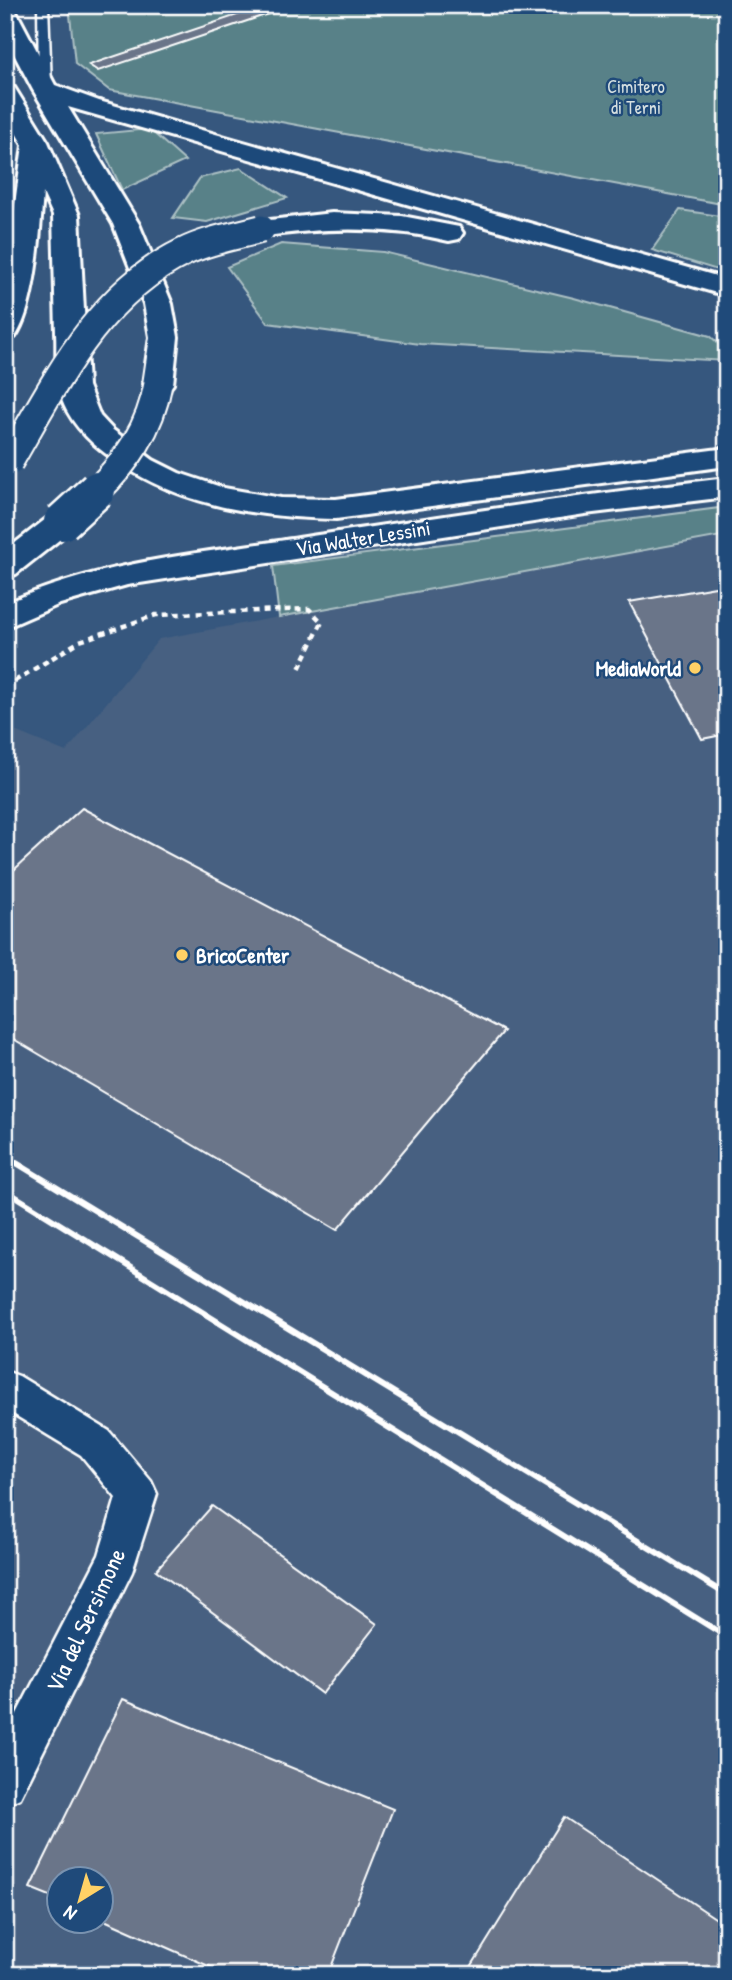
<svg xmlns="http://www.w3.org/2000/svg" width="732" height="1980" viewBox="0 0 732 1980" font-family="'Patrick Hand',sans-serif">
<rect width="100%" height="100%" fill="#36577e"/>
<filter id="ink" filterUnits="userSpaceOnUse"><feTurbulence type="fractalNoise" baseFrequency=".0143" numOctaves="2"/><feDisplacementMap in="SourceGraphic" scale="14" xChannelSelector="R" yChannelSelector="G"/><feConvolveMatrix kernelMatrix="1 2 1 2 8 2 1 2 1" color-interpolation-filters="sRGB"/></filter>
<g filter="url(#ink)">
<path fill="#466081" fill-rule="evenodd" d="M727,535V1975H5V727L66,752L159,639ZM60,1878H102V1920H60Z"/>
<path fill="#598188" stroke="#acc0c4" stroke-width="2" d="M69,5H727V205L109,90L75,64Z
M149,129L185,161L122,190L96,134Z
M241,168L287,198L207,222L173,218L200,178Z
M680,210L727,217V273L652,250Z
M281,244L383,252L574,298L710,336L727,351V361L420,344L268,323L227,267Z
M727,507V535L279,617L273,566Z"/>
<path fill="#6a7589" stroke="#fff" stroke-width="2" d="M267,5H295L98,71L89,65Z
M727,585V734L702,739L629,602Z
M82,808L504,1031L337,1230L5,1034V878Z
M212,1506L377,1624L322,1694L156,1570Z
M123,1699L393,1809L328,1975H229L102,1919V1878H60V1900L30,1888Z
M564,1817L727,1926V1975H466Z"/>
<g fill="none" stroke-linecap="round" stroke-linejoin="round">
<g stroke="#fff" stroke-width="5">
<path id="service" d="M38,5H48L51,87L45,90L39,87Z"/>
</g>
<g stroke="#fff" stroke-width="5">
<path id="minor" d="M5,1371L19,1376L109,1431L151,1481L157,1494L132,1572L20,1798L5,1805V1737L99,1555L116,1498L81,1455L5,1409Z"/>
</g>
<g stroke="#fff" stroke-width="6">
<path id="secondary" d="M5,6L13,8L17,13L55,85L99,101L727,279V296L68,107L139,224L172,304L178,337L173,384L168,390L158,393L148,390L143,384L150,337L144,304L113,224L33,90L5,37Z
M5,85L14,87L48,142L79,215L88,386L100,416L113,430L153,460L179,473L224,488L281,498L336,499L727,448V466L336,519C254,517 172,505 105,453C83,436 63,414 58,385C55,368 57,349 56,332C55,293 54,254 53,215L43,193C40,230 36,307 15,337L5,340V278L23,145L5,114Z
M332,213L402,216L459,227L463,233L459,239L449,241C386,226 325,227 261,237L251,235L247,229L251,223L261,221Z
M727,478V497L585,514L127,585L60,604L5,628V604C99,561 204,553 305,537C446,516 586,494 727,478Z
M62,512L73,515L78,522L73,529L16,574L5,577V551L51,515Z"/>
</g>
<path stroke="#fff" stroke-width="4.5" stroke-dasharray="6 5" stroke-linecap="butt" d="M5,687L80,641L156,615L309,609L322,622L299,669"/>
<use href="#service" fill="#1f4a7a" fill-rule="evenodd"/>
<use href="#minor" fill="#1f4a7a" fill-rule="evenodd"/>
<use href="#secondary" fill="#1f4a7a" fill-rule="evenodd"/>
<path stroke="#fff" stroke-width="6" d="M5,1156L727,1595
M5,1190L727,1637"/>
<g stroke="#fff" stroke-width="31" stroke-linecap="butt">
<path id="secondary-bridge-far1" d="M9,462C55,383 98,293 184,252C208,240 236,236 261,229
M96,492C128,460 150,429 158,384"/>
</g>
<g stroke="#fff" stroke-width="41" stroke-linecap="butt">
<path id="secondary-bridge" d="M62,522L97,490"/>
</g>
<use href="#secondary-bridge-far1" stroke="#1f4a7a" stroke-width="27"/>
<use href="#secondary-bridge" stroke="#1f4a7a" stroke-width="36"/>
</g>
</g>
<g fill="#ffd166" stroke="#1f4a7a" stroke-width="2.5">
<circle cx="695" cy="668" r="7"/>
<circle cx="182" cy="955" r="7"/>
</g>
<g text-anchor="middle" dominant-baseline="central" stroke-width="5" stroke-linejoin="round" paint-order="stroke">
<g font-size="18" fill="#d6e0e1" stroke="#1f4a7a">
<text x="636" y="86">Cimitero<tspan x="636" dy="21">di Terni</tspan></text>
</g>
<g font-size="21" fill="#fff" stroke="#1f4a7a">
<text transform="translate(363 538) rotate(-9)">Via Walter Lessini</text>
</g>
<g font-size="21" font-weight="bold" fill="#fff" stroke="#1f4a7a" text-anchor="end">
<text x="681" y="668">MediaWorld</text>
<text x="196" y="955" text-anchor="start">BricoCenter</text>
</g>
<g font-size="24" fill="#fff" stroke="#1f4a7a">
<text transform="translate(85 1620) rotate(-65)">Via del Sersimone</text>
</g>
</g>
<rect width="732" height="1980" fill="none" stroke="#1f4a7a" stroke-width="28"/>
<rect x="14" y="14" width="704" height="1952" fill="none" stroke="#fff" stroke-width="2.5" filter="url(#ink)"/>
<g transform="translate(80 1900) rotate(217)"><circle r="33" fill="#1f4a7a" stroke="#7992af" stroke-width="2"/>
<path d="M0-5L12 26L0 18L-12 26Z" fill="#ffd166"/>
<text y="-10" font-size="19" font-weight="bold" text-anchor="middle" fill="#ffffff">N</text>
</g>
</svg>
